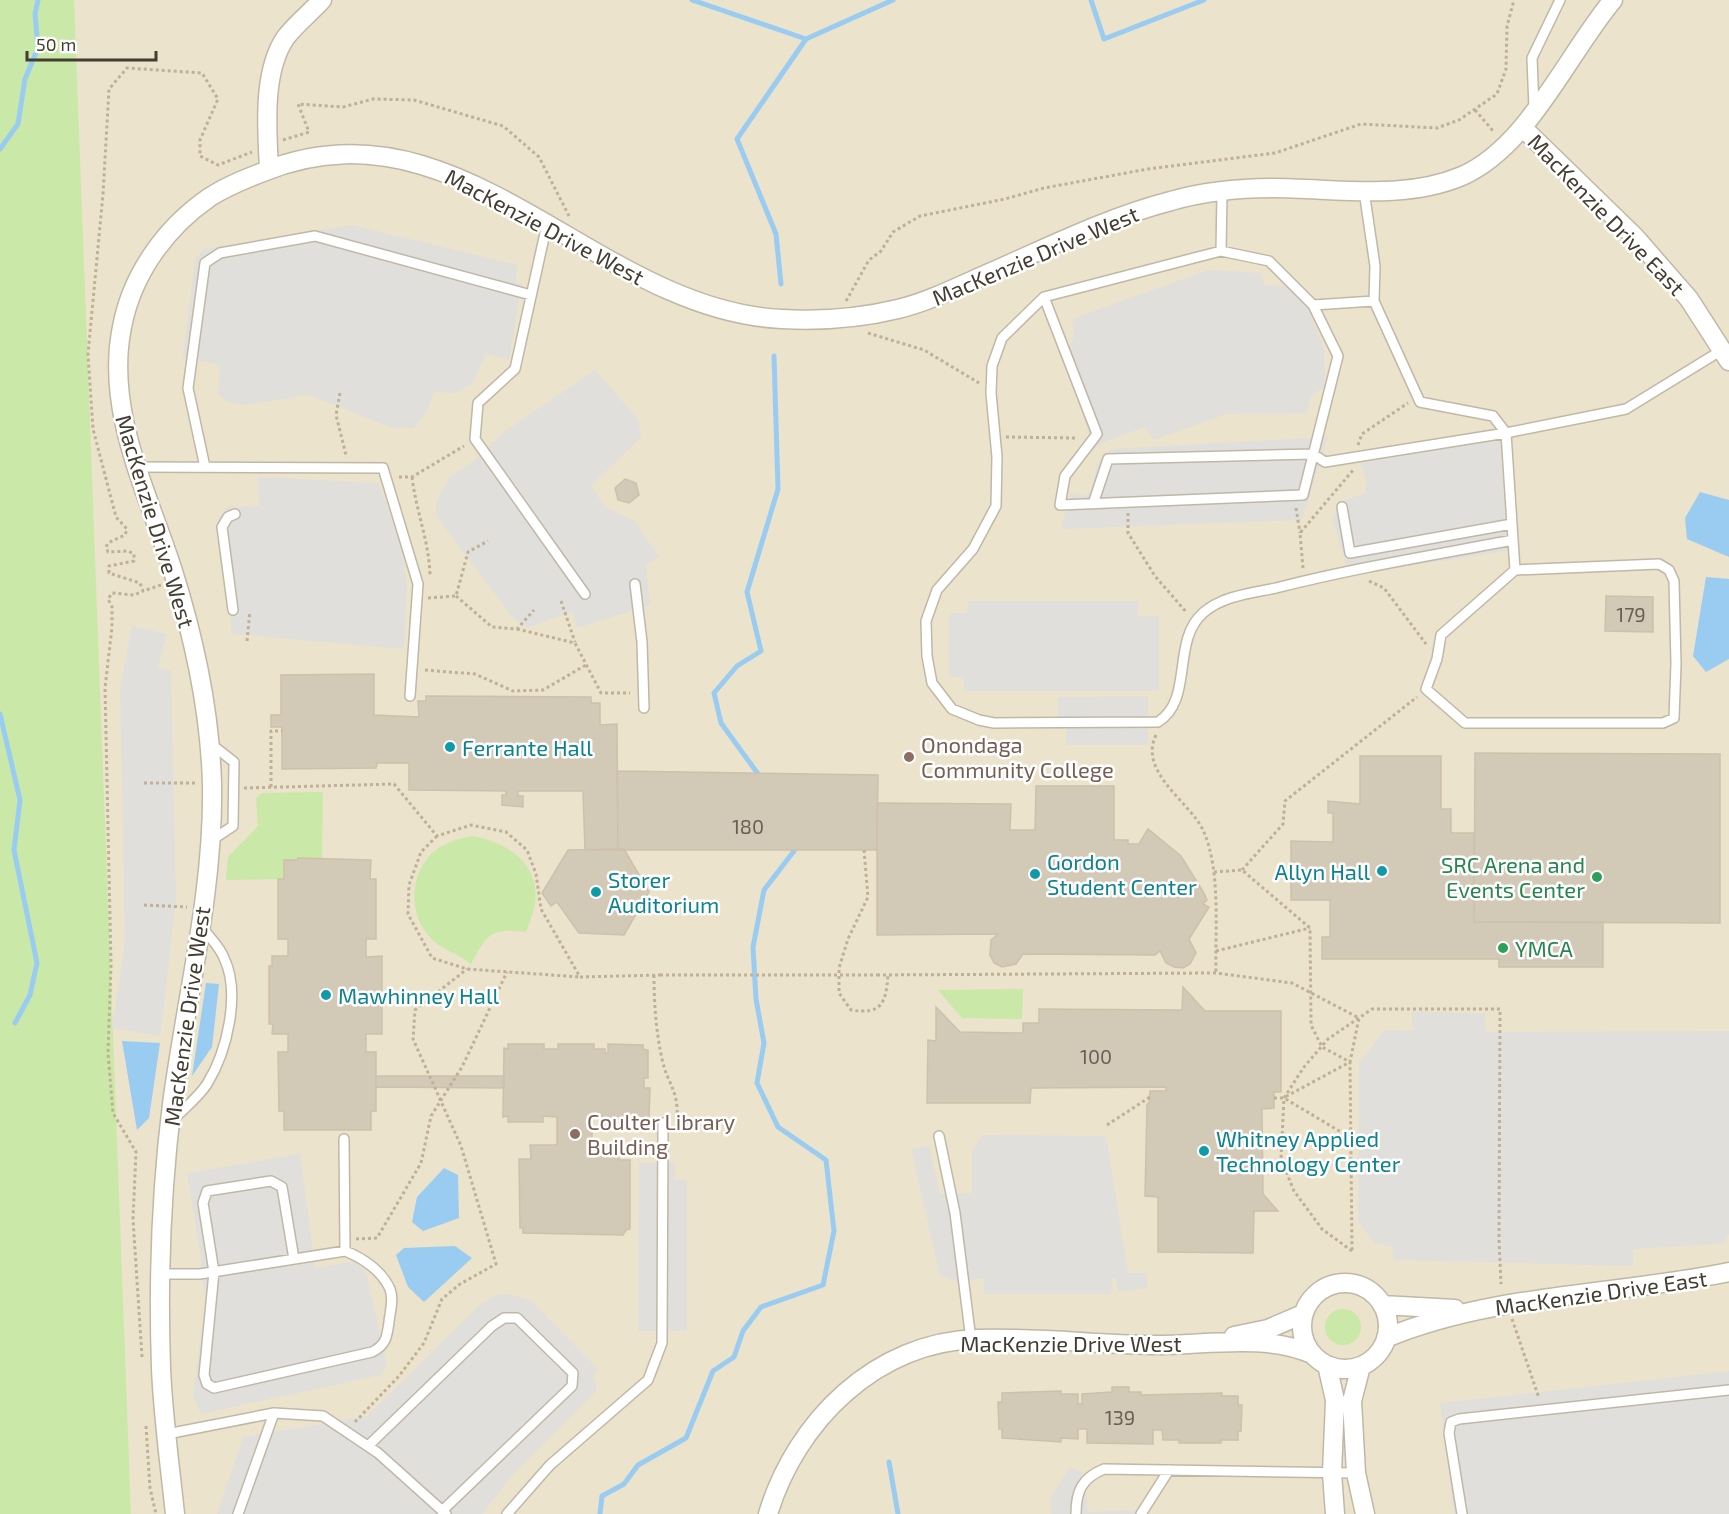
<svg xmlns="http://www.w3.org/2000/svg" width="1729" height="1514" viewBox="0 0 1729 1514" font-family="'Exo 2',sans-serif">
<rect width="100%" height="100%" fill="#f1ede1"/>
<path fill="#ebe3cb" d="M59,0H1729V1514H131Z"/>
<path fill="#cae8a8" d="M0,0H74L131,1514H0Z
M323,792L322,858L284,860V879L226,880L228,857L258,826L256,798L262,793Z
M471,836C506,841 541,864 535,904C533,914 529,923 526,932C490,928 488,933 471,964C458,953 440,950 429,936C407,912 410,869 437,849C448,842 459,839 471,836Z
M1023,989L1022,1019L962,1018L938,990Z
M1325 1327a18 18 0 1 1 36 0a18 18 0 1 1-36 0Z"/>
<path fill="#e1dfdb" d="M352,225L517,265L516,282L522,284L509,360L486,353L473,384L457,393L434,392L427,412L413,428H392L309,395L245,405L227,402L218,393L220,365L183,357L195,260L204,249Z
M1208,270L1261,273L1264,285L1300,287L1324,349L1325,386L1311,396L1307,413L1226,414L1154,440L1145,427L1104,442L1093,450L1067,354L1074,335L1072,319Z
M595,370L638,419L641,437L591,486L606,508L634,520L659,557L646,565L650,605L577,628L572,612L527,628L514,619L437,517L436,502L449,478L476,459L504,432Z
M1328,437L1302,520L1061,529L1070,493L1084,496L1090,493L1098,462L1111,449Z
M1500,439L1507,551L1350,575L1332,519L1340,502L1365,493L1366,478L1360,463Z
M258,477L379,483L402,549L407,585L404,649L232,634L218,519L227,507L259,506Z
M968,601H1138V616H1159V691H964V677H949V613H967Z
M132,626L167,634L158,668L171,671L176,901L160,1036L112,1028L125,943L120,688Z
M1148,696V745H1066V729H1058V697Z
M1412,1011L1485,1014L1486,1032L1729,1031V1234L1723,1244L1633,1249V1266L1394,1260L1392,1247L1374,1243L1358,1221L1359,1063L1385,1030L1413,1031Z
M982,1135L1106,1136L1128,1273H1146L1148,1288L1118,1292L1115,1277L1112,1279L1111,1294H984V1278L956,1281L940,1276L911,1149L929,1146L940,1194L972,1193V1152Z
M300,1154L315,1268L356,1261L367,1275L387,1366L381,1375L201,1414L193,1396L206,1295L200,1274L201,1259L187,1173Z
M639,1163H675V1180H687V1331H638Z
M509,1294L530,1300L598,1369L593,1376L597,1390L513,1474L482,1514H217L243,1437L367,1416L483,1302L497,1295Z
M1729,1371V1514H1454L1440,1403Z
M1070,1467L1083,1473L1088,1512L1140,1510L1142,1514H1051L1050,1498Z"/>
<path fill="#9accf2" d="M1700,492L1729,500V557L1687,539L1685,518Z
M1706,577L1729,579V659L1706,672L1693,656Z
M206,983L219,984L212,1047L192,1076Z
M122,1041L160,1043L149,1118L137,1130Z
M444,1168L458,1175L459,1218L423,1231L412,1222L417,1197Z
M455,1246L472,1258L424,1302L408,1287L396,1255L404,1248Z"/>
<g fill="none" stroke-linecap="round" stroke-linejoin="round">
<path stroke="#9accf2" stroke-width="5" d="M692,0L806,39
M1091,0L1104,39L1204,0
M0,149L18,124L25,79L38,48L35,14L38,0
M781,284L776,234L737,139L806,39L893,0
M0,714L20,800L14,850L37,963L30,995L15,1023
M761,778L721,723L714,693L737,666L761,651L747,592L778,489L774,356
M889,1462L898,1514
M600,1514L602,1496L624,1484L638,1465L686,1438L713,1371L734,1357L743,1331L761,1307L823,1285L834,1231L826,1160L778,1127L757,1083L764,1043L756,999L753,947L764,890L794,851L792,845"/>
</g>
<path fill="#d3c9b7" stroke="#cec1aa" stroke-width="1.5" d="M625,479L636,483L639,495L629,503L618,500L615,488Z
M1606,596L1653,597V632L1605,631Z
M374,674V715L419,717L418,701H426V696L591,697V703H600V725L617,724L618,850H585L583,791H518V796H523V807L502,805V795H506V791L409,790V763H377L376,768L282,769V727H271V715H281V675Z
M1475,753L1720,754V923L1474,922Z
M1360,756H1441V809H1451V833H1474V922H1603V967H1499V959H1322V937H1330V900H1291V841L1333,842V813H1328V801L1360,804Z
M617,771L878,775L877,850H618Z
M1036,786H1114V840H1128V844H1139L1148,829L1181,856L1204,893L1207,900L1203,904L1209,907L1189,939L1196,953L1190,964L1183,968L1174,967L1166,963L1160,951L1155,955L1023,954L1016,964L1002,967L994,963L990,955L991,940L998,934L877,935V803L1011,804L1010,830H1035Z
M624,849L649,892L624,935L579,933L557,902L551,906L542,893L568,850Z
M298,858L371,860L370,879H376V939H366V957L382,956V1034H366V1052H376V1111H371V1130H284V1111H279L278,1052H288V1034H272L273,1024H269V966H272V956H288V939H278V879H284V860H298Z
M1183,987L1205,1011H1281V1092H1274V1108L1262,1109L1263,1194L1278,1211H1254L1253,1253L1158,1252V1197L1145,1196L1147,1104H1149L1150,1091H1166V1087L1031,1088L1030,1103H927L928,1040L936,1041V1007L960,1032L1023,1033V1023H1039V1009L1182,1010Z
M508,1044H544V1049H558V1044H594V1049H605V1053H608V1044L643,1045V1049L648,1050V1078H644V1088H650L649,1117H643V1122H609V1117L592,1116V1146L619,1145V1160H630V1229L626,1230L623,1235L523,1233V1228H520L519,1159H531L530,1145H557V1117L543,1116V1122H508V1116L503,1117L504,1048L508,1049Z
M376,1076H504V1088L376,1087Z
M1112,1387H1129V1392H1141V1395L1222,1393V1396H1238V1405H1242L1241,1431H1238V1440H1221V1443H1179V1440H1163L1162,1430H1153V1444L1087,1443V1429H1078V1439L1061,1438V1442L1002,1438V1429H999L998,1402H1002V1393L1061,1391V1394H1078V1404H1082V1394L1112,1392Z"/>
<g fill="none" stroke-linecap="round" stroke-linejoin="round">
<g stroke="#c0b8a7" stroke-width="12">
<path id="lane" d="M1534,108L1532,58L1560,0
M1364,191L1375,266L1374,301
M1222,193L1221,251L1044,297L1002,338L992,366L991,393L997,457L996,506L973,549L937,590L926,621L927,656L932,683L952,709L979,720L994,723L1158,722C1194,700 1171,641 1203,613C1222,596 1252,593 1276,588C1354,568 1434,555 1513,540
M547,224L515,369L478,403L475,439L585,594
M1221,251L1269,261L1313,305L1374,301L1420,402L1493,416L1506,433L1626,409L1722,350
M1044,297L1097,434L1065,476L1060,505L1303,495L1338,356L1313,305
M138,467L383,468L418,584L410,696
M205,467L188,388L205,263L220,253L315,236L531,295
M1093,504L1108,459L1313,454L1325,462L1506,433L1515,570L1441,635L1437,659L1426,689L1465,723H1663L1674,718L1676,664L1674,581L1669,570L1659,564L1515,570
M1342,507L1350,553L1512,524
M635,584L642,642L644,708
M233,610L222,527L228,517L235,514
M211,744L234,762L233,826L212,840
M172,1121C183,1109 199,1097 207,1084C227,1052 241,993 224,958C220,947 209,937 202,927
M939,1136L955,1213L971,1340
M294,1259L282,1187L271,1181L207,1191L203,1203L214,1272L204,1375L207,1384L214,1388L372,1352C386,1345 387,1337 389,1322C390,1312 394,1299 390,1289C382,1271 363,1258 345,1251
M160,1274H200L345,1251L344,1139
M167,1434L274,1413L323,1416L378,1453L446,1514
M368,1446L492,1326L504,1318H517L573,1373L572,1386L442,1511
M238,1514L274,1413
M507,1514L550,1465L648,1380L662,1343L663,1123
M1076,1514C1076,1491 1082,1478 1104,1469L1356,1473
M1141,1514L1169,1470
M1462,1514L1449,1433L1451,1422L1459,1419L1729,1390"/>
</g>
<g stroke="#c0b8a7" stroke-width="21">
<path id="street" d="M1523,128L1635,237L1689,299L1729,361
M269,169C267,129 262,71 286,37C296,24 311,12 322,0
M1302 1326a43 43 0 1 1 86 0a43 43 0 1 1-86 0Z
M1382,1305L1455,1309
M1234,1336L1268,1329L1303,1314
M1386,1338C1490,1294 1618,1295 1729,1272
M1327,1365L1335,1400L1332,1473L1335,1514
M1361,1366L1352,1401L1356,1473L1365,1514
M175,1514C170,1466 163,1417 161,1368C158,1280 161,1192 172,1104C186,998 214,892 212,784C210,712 194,637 172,568C147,491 105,410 122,327C132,274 166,227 210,197C227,186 245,179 263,172C460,91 595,311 782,319C820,321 861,318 898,309C927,302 953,289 980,277C1043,250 1105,218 1171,201C1202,192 1241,188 1273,188C1335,188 1403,201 1462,176C1528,147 1567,55 1613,0
M768,1514C796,1421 876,1342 977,1339C1034,1337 1092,1344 1150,1345C1202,1346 1263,1333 1312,1354"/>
</g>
<path stroke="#bfb195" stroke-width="3" stroke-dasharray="3 3" stroke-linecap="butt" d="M1475,110L1494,132
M283,140L309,132L298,104L343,107L373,99L414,100L503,126L539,157L569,216
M846,301L869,260L881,251L893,232L920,216L1005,199L1044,188L1148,169L1275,153L1361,124L1437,128L1459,120L1497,94L1506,69L1507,26L1514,0
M868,333L924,350L979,383
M340,393L336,415L346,455
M1006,437L1077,438
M1358,445L1362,434L1408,403
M399,477H412L464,446
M412,477C416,511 429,541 430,575
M1296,508L1300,533
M1128,513V533L1155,576L1187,613
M1303,568L1300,533L1354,469
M1369,581L1384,588L1426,644
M161,585L143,591L140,583L109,573V566L134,561V554L128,551L108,552L106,547L108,543L125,535L127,529L116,517L93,429L88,354L103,194L109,89L127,68L202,73L218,99L200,140V156L218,165L252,152
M456,596L492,627L517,629L534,610
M428,598L456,596L468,552L488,541
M561,601L575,642
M517,629L575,643L601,693H630
M247,641L250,611
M425,670L475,674L513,691L543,690L586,665
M1156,735C1138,772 1189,801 1203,830C1221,869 1215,930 1216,973
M144,783H196
M271,787V731H282
M244,788L394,784L437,836L471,825L506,832L527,850L536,874L541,909L580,977L660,975
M437,836L421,852L409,885L408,914L432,958L467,969L580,977
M864,850L868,897L848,939L839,968V993L851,1010C882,1015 886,1003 888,975
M1242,870L1283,824L1285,801L1417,697
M1214,872L1242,870L1310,928L1311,1025L1322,1047L1350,1062L1352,1251
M144,905L187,907
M1216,951L1310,928
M654,975C654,1004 656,1031 662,1059C668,1086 679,1089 677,1121
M877,975L1216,973L1292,983L1359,1018L1350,1062L1285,1097
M1274,1098H1284L1351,1138
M1107,1125L1150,1097
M356,1239L377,1238L421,1163L431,1116L462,1067L507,972
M1352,1251L1322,1229L1294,1191L1281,1159L1284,1098L1304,1067L1328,1039L1372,1009H1500L1499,1239L1501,1284
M1512,1319L1539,1398
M142,1357L133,1219L136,1152L113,1113L108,1053L111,965L105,688L112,627V607L108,599L112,593L134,595L143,591
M355,1422L399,1376L424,1343L442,1299L460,1284L496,1264L461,1146L413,1039L415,1010L467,969
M146,1426L150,1488L156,1514"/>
<use href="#lane" stroke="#fff" stroke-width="9"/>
<use href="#street" stroke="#fff" stroke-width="18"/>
<path stroke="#bfb195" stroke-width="3" stroke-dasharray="3 3" stroke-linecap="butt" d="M660,975H877"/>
</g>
<g fill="#0f9aa8" stroke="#fff" stroke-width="2">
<circle cx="450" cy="747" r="6"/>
<circle cx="1382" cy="871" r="6"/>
<circle cx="1035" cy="874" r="6"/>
<circle cx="596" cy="892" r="6"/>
<circle cx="326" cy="995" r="6"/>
<circle cx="1204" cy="1151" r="6"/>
</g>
<g fill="#8d6e63" stroke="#fff" stroke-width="2">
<circle cx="909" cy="757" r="6"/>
<circle cx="575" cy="1134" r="6"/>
</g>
<g fill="#2e9e5b" stroke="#fff" stroke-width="2">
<circle cx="1597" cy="877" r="6"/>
<circle cx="1503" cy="948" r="6"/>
</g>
<g text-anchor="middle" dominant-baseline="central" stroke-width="5" stroke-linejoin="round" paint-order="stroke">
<g font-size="20" fill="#676053">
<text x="1631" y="614">179</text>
<text x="748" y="826">180</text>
<text x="1096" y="1056">100</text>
<text x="1120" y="1417">139</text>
</g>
<g font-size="22" fill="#433d32" stroke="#fff">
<text transform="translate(1607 214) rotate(46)">MacKenzie Drive East</text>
<text transform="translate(545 226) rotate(28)">MacKenzie Drive West</text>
<text transform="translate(1035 255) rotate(-23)">MacKenzie Drive West</text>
<text transform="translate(156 521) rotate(73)">MacKenzie Drive West</text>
<text transform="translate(186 1016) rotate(-82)">MacKenzie Drive West</text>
<text transform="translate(1601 1292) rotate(-8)">MacKenzie Drive East</text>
<text x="1071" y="1343">MacKenzie Drive West</text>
</g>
<g font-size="22" fill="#785e54" stroke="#fff" text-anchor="start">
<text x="921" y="744">Onondaga<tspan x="921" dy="25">Community College</tspan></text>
<text x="587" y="1121">Coulter Library<tspan x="587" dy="25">Building</tspan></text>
</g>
<g font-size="22" fill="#0d838f" stroke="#fff" text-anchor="start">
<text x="462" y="747">Ferrante Hall</text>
<text x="1047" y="861">Gordon<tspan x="1047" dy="25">Student Center</tspan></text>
<text x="1370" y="871" text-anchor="end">Allyn Hall</text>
<text x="608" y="879">Storer<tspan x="608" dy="25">Auditorium</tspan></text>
<text x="338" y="995">Mawhinney Hall</text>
<text x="1216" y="1138">Whitney Applied<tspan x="1216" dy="25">Technology Center</tspan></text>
</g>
<g font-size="22" fill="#27864d" stroke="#fff" text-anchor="end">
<text x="1585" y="864">SRC Arena and<tspan x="1585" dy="25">Events Center</tspan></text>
<text x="1515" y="948" text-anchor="start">YMCA</text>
</g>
</g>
<path d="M27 51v9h129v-9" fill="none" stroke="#433d32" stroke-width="3"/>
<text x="36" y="51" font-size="18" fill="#433d32" stroke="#ffffff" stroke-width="4.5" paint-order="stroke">50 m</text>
</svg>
